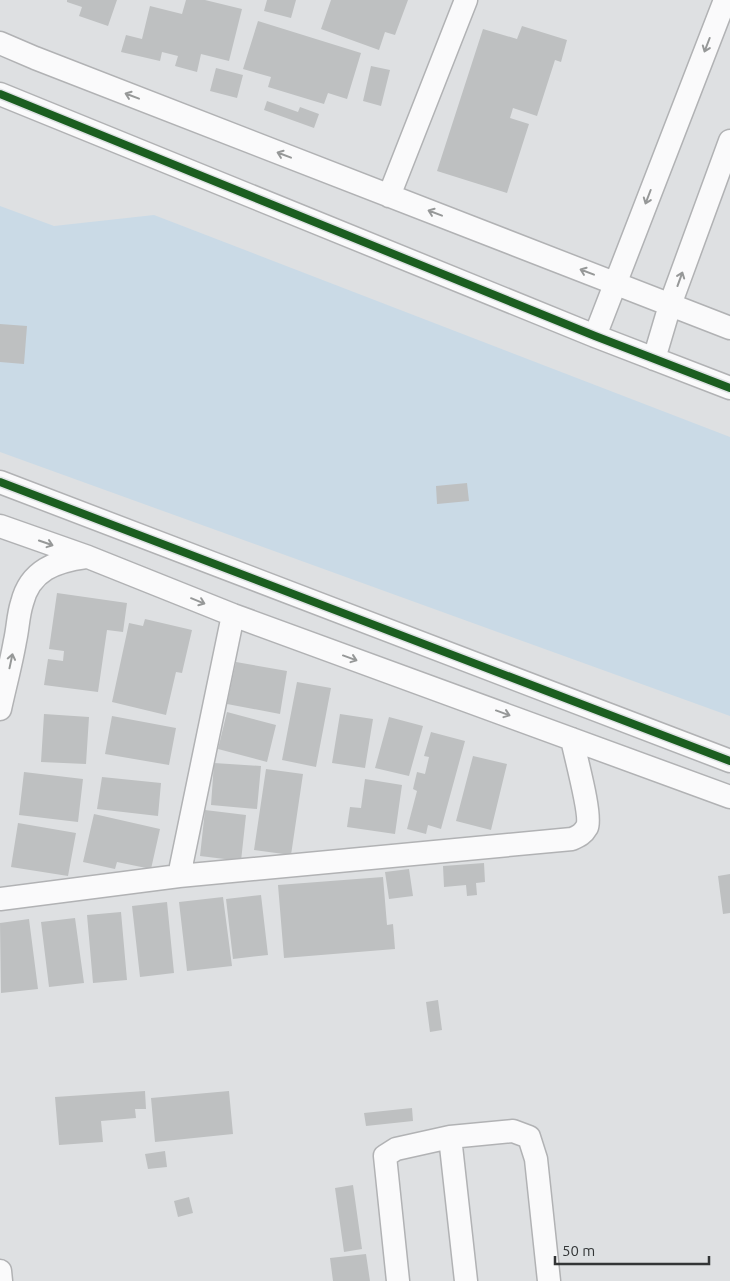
<svg xmlns="http://www.w3.org/2000/svg" width="730" height="1281" viewBox="0 0 730 1281" font-family="Ubuntu,sans-serif">
<rect width="100%" height="100%" fill="#dee0e2"/>
<path fill="#cadae6" d="M0,206L54,226L154,215L730,437V716L0,452Z"/>
<path fill="#bec0c1" d="M67,0H117L108,26L79,16L82,7L67,2Z
M186,0H205L242,9L229,61L201,54L197,72L175,66L178,56L162,52L160,61L121,52L126,35L142,39L150,6L182,14Z
M267,0H296L291,18L264,11Z
M331,0H408L395,35L385,32L379,50L321,29Z
M258,21L361,53L347,99L328,93L324,104L268,87L271,77L243,69Z
M522,26L567,40L561,62L555,60L537,116L513,108L510,118L529,124L507,193L437,171L483,29L517,39Z
M371,66L390,70L381,106L363,101Z
M216,68L243,75L237,98L210,91Z
M267,101L298,112L300,107L319,114L314,128L264,110Z
M0,324L27,326L24,364L0,362Z
M467,483L469,501L437,504L436,486Z
M57,593L127,603L123,632L107,630L98,692L44,685L48,659L63,661L64,651L49,649Z
M145,619L192,630L182,673L176,672L166,715L112,702L129,623L143,626Z
M236,662L287,671L280,714L227,704Z
M297,682L331,688L316,767L282,760Z
M227,712L276,725L267,762L218,749Z
M44,714L89,717L86,764L41,762Z
M340,714L373,719L365,768L332,763Z
M112,716L176,728L169,765L105,754Z
M389,717L423,726L409,776L375,768Z
M431,732L465,741L441,829L428,825L426,834L407,829L417,791L413,789L417,772L425,774L429,757L424,756Z
M473,756L507,764L491,830L456,821Z
M214,763L261,766L257,809L211,805Z
M266,769L303,774L291,855L254,850Z
M24,772L83,779L78,822L19,815Z
M102,777L161,783L158,816L97,809Z
M365,779L402,785L395,834L347,827L350,807L361,808Z
M205,810L246,815L241,861L200,856Z
M94,814L160,829L151,869L117,862L115,869L83,862Z
M18,823L76,833L68,876L11,867Z
M484,863L485,882L476,883L477,895L467,896L466,885L444,887L443,866Z
M409,869L413,896L389,899L385,872Z
M730,874V913L723,914L718,876Z
M383,877L387,925L393,924L395,949L284,958L278,885Z
M261,895L268,955L233,959L226,899Z
M223,897L232,966L187,971L179,902Z
M167,902L174,973L140,977L132,906Z
M121,912L127,980L93,983L87,915Z
M75,918L84,983L49,987L41,922Z
M29,919L38,989L1,993L0,923Z
M438,1000L442,1030L430,1032L426,1002Z
M145,1091L146,1109H135L136,1118L101,1121L103,1142L59,1145L55,1097Z
M229,1091L233,1134L155,1142L151,1098Z
M412,1108L413,1121L366,1126L364,1113Z
M165,1151L167,1167L148,1169L145,1154Z
M353,1185L362,1249L344,1252L335,1188Z
M189,1197L193,1213L178,1217L174,1201Z
M366,1254L370,1281H333L330,1258Z"/>
<g fill="none" stroke-linecap="round" stroke-linejoin="round">
<g stroke="#b1b2b4" stroke-width="25">
<path id="minor" d="M0,43L35,58L730,328
M0,94L595,336L730,388
M389,196L466,0
M595,336L725,0
M654,359L670,305L730,141
M0,482L730,761
M0,526L88,557L233,615L730,797
M0,709C5,686 11,664 15,641C18,628 18,615 22,603C30,570 56,561 86,557
M179,876L233,615
M0,899L179,876L572,839C579,836 583,834 587,827C592,815 575,755 572,739
M450,1137L466,1281
M0,1271L1,1281
M398,1281L385,1156L396,1149L450,1137L513,1131L529,1137L536,1159L549,1281"/>
</g>
<use href="#minor" stroke="#fafafb" stroke-width="22"/>
<g stroke="#dde1e3" stroke-width="11">
<path id="cycleway" d="M0,94L595,336L730,388
M0,482L730,761"/>
</g>
<use href="#cycleway" stroke="#1b5e20" stroke-width="8"/>
</g>
<defs><path id="oneway-shaft" d="M-6 0H5M1.5-3L5.5 0L1.5 3" fill="none" stroke-width="1.6" stroke-linecap="round" stroke-linejoin="round" transform="scale(1.25)"/></defs>
<g stroke="#969898">
<use href="#oneway-shaft" transform="translate(707 45) rotate(111)"/>
<use href="#oneway-shaft" transform="translate(132 96) rotate(-159)"/>
<use href="#oneway-shaft" transform="translate(284 155) rotate(-159)"/>
<use href="#oneway-shaft" transform="translate(648 197) rotate(111)"/>
<use href="#oneway-shaft" transform="translate(435 213) rotate(-159)"/>
<use href="#oneway-shaft" transform="translate(587 272) rotate(-159)"/>
<use href="#oneway-shaft" transform="translate(680 279) rotate(-70)"/>
<use href="#oneway-shaft" transform="translate(46 543) rotate(19)"/>
<use href="#oneway-shaft" transform="translate(198 601) rotate(22)"/>
<use href="#oneway-shaft" transform="translate(350 658) rotate(20)"/>
<use href="#oneway-shaft" transform="translate(11 661) rotate(-78)"/>
<use href="#oneway-shaft" transform="translate(503 713) rotate(20)"/>
</g>
<path d="M555 1256v8h154v-8" fill="none" stroke="#333536" stroke-width="2.5"/>
<text x="562" y="1256" font-size="15" fill="#333536" stroke="#dde1e3" stroke-width="4" paint-order="stroke">50 m</text>
</svg>
